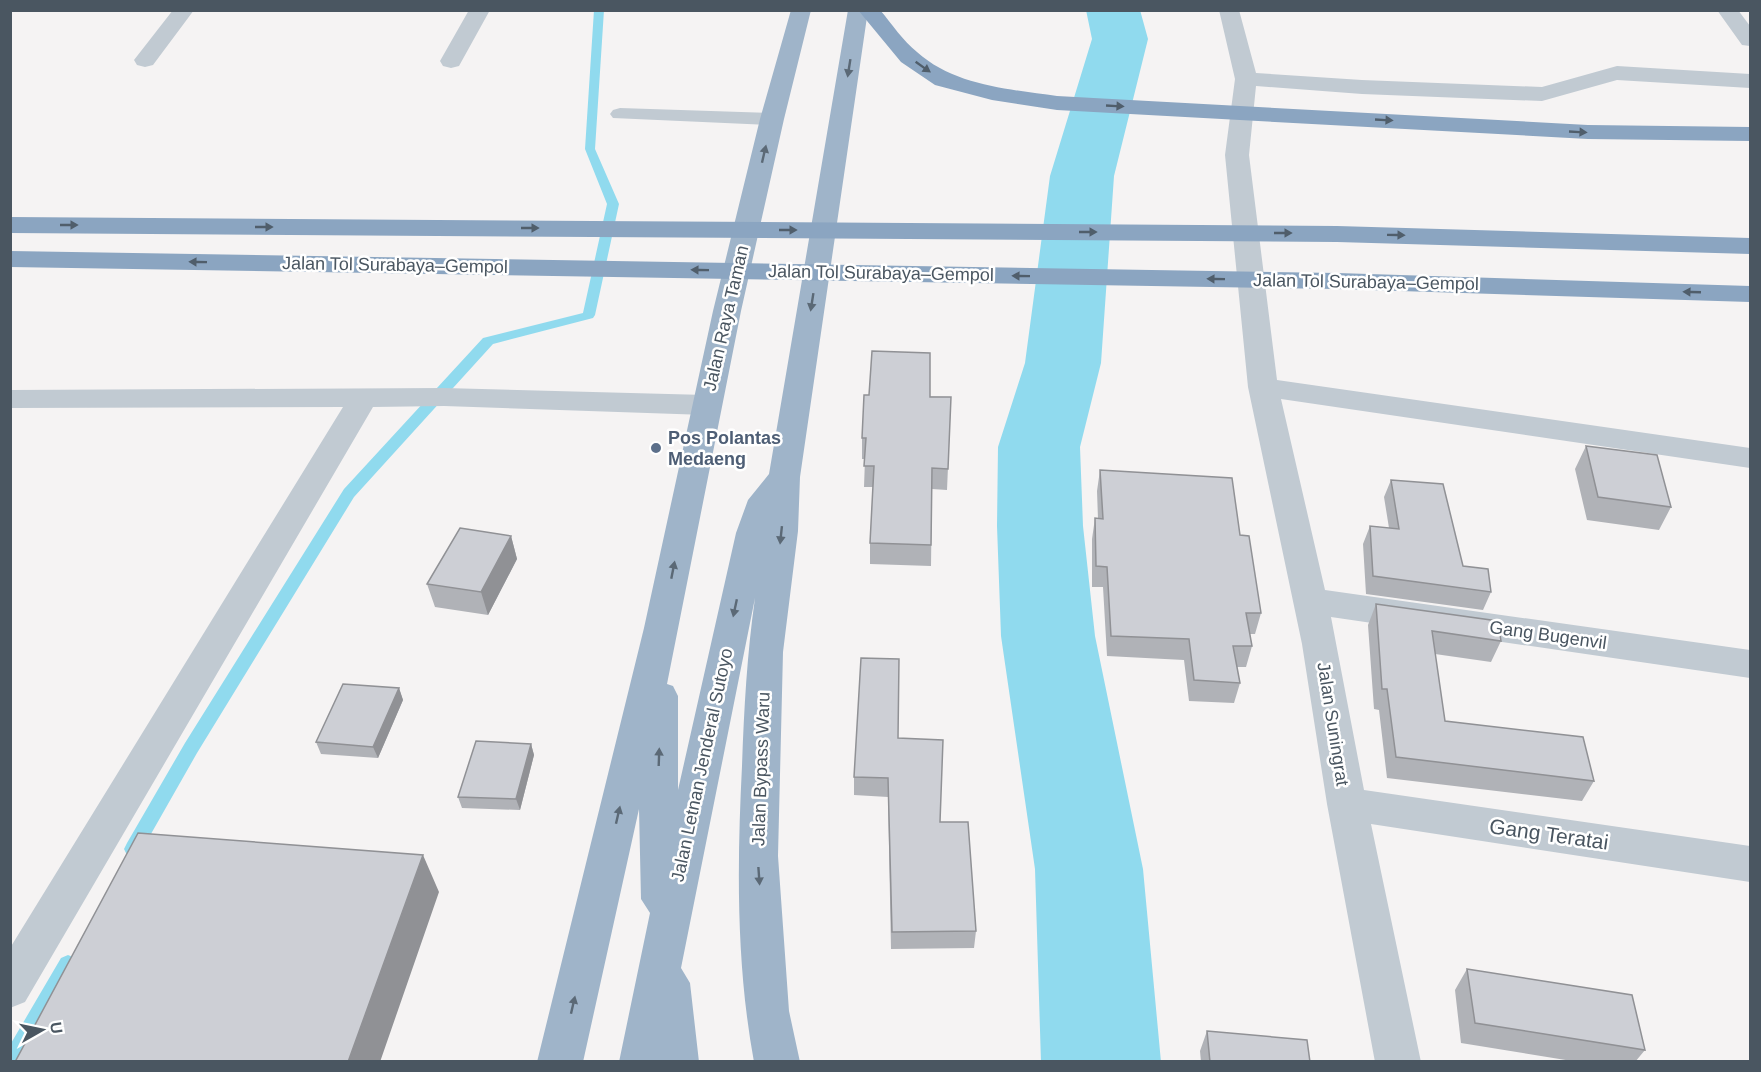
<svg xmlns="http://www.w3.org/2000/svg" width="1761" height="1072" viewBox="0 0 1761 1072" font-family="Arial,sans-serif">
<rect width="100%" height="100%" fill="#f5f3f3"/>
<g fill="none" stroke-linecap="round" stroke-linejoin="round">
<path fill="#90daee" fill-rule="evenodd" d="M594,10H604L595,149L619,204L595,315L593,318L493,344L354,497L197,753L139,855L133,857L127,855L124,849L127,843L185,743L344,489L483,338L583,313L607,204L585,149Z
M68,955L75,958L78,964L75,970L24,1062H10V1045L61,958Z"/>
<path fill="#90daee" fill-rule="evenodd" d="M1086,10H1140L1148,39L1114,176L1101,363L1080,447L1083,526L1095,636L1143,869L1161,1062H1041L1035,869L1001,636L997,526L998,447L1025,363L1050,176L1092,39Z"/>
<path fill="#c1cad2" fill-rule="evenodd" d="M620,108L772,113L779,115L782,119L779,123L772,125L613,118L610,114L613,110Z"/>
<path fill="#c1cad2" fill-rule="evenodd" d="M173,10H194L153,65L145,67L137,65L134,60Z
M469,10H490L459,66L451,68L443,66L440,61Z
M1219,10H1239L1256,73L1362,80L1542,87L1617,66L1750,74V88L1617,80L1542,101L1362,94L1256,86L1249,155L1277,380L1750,448V468L1281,399L1325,590L1750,650V678L1331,617L1364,790L1750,846V882L1371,824L1421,1062H1375L1327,804L1302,644L1248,387L1225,155L1235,79Z
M1717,10H1738L1750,26V46L1742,45Z
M444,388L706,395L717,398L721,405L717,412L706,415L444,406L373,407L25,1002L10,1008V948L343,407L10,408V390Z"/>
<path fill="#9fb4c9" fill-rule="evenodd" d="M791,10H811L784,119L741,311L667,684L673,686L678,696V790L736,533L748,500L769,474L848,10H868L800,477L798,531L783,652L778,856L789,1011L800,1062H754C736,964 737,865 742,766C744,710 747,654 755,598L681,968L690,983L699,1062H619L650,913L641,899L639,809L583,1062H537L644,628L713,311L760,119Z"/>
<path fill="#8ba5c1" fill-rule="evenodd" d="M858,10H880C892,24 903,41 917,52C955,86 1009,89 1057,96L1588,125L1750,127V141L1588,139L1057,110L992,100L935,85L901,62Z
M10,217L1337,226L1750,238V254L1337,242L10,233Z
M10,251L1337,273L1750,286V302L1337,289L10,267Z"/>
</g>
<path fill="#b0b2b7" d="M869,395L951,397L947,490L932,489L931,566L870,564V543L873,487H864L865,459H862V438Z
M1586,446L1671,507L1659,530L1587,520L1575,469Z
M1100,470L1240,535L1261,613L1255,634H1250L1252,646L1246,667H1237L1240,683L1234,703L1189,701L1184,660L1107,656L1103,587H1092V539L1095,518L1098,519L1097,491Z
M1391,480L1463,566L1491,592L1483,610L1366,594L1363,544L1370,526L1389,528L1384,497Z
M511,536L517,559L488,615L435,607L427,584Z
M1376,604L1501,641L1491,662L1435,654L1445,721L1594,781L1582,801L1387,778L1379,710L1374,709L1368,625Z
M399,688L403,700L378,758L321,754L316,742Z
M898,738L940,822L976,931L974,948L891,949L888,797L854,795V777Z
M531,744L534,755L520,810L462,808L458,797Z
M1467,969L1645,1050L1635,1062H1578L1461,1043L1455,990Z
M1207,1031L1310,1062H1201L1200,1051Z"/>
<path fill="#909195" d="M511,536L517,559L488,615L481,592Z
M399,688L403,700L378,758L373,747Z
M531,744L534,755L520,810L516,799Z
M423,855L439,892L380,1062H348Z"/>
<path fill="#cdcfd5" stroke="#909195" stroke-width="1.5" d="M872,351L930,353V397H951L948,469L932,468L931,545L870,543L874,466H864L866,438H862L864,395H869Z
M1586,446L1657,455L1671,507L1598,497Z
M1100,470L1232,478L1240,535L1249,536L1261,613H1246L1252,646H1233L1240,683L1194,680L1189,639L1111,636L1107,567L1096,566L1095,518L1103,519Z
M1391,480L1443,484L1463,566L1488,569L1491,592L1373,576L1370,526L1399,529Z
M460,528L511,536L481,592L427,584Z
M1376,604L1498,621L1501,641L1432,631L1445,721L1583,737L1594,781L1396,757L1387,689H1382Z
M861,658L899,659L898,738L943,740L940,822H968L976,931L892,932L888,778L854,777Z
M343,684L399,688L373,747L316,742Z
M476,741L531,744L516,799L458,797Z
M138,833L423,855L348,1062H15Z
M1467,969L1632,995L1645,1050L1475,1023Z
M1207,1031L1307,1040L1310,1062H1210Z"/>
<defs><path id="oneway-solid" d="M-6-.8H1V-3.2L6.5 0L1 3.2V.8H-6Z" transform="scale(1.5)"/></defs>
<g fill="#505e6b">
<use href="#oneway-solid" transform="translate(923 67) rotate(35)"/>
<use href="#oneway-solid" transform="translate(1115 106) rotate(3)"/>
<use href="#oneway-solid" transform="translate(1384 120) rotate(3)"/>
<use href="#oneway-solid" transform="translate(1578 132) rotate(3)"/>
<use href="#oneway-solid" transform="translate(69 225)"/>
<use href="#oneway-solid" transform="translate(264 227)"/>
<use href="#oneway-solid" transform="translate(530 228)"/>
<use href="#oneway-solid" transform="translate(788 230)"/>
<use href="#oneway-solid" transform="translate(1088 232)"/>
<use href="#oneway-solid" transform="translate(1283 233)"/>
<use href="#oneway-solid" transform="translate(1396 235) rotate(1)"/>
<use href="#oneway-solid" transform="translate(198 262) rotate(-179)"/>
<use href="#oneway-solid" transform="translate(700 270) rotate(-179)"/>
<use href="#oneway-solid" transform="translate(1021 276) rotate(-179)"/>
<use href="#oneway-solid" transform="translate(1216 279) rotate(-179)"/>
<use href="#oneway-solid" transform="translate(1692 292) rotate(-178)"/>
</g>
<g fill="#5b6976">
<use href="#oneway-solid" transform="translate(849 68) rotate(99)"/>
<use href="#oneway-solid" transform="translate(764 154) rotate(-77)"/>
<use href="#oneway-solid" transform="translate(812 302) rotate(99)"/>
<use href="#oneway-solid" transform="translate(781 535) rotate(96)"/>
<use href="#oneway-solid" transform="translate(673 570) rotate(-79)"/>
<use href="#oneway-solid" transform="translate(735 608) rotate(102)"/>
<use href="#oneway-solid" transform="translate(659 757) rotate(-88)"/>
<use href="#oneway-solid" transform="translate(618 815) rotate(-77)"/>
<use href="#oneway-solid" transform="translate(759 876) rotate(86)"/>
<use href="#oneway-solid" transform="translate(573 1005) rotate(-77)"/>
</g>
<circle fill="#5c6f8a" stroke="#fff" stroke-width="2" cx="656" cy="448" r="6"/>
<g text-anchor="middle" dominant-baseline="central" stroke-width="5" stroke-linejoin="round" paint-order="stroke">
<g font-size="18" fill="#4a5661" stroke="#fff">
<text transform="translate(395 265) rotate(1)">Jalan Tol Surabaya–Gempol</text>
<text transform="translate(881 273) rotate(1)">Jalan Tol Surabaya–Gempol</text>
<text transform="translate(1366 282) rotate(1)">Jalan Tol Surabaya–Gempol</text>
<text transform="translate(726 318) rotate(-77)">Jalan Raya Taman</text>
<text transform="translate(1548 635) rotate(8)">Gang Bugenvil</text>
<text transform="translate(1333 724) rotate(81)">Jalan Suningrat</text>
<text transform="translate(702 765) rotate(-78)">Jalan Letnan Jenderal Sutoyo</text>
<text transform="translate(761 769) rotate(-88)">Jalan Bypass Waru</text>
</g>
<g font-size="18" font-weight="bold" fill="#4e5e75" stroke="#fff" text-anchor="start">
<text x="668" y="438">Pos Polantas<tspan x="668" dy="21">Medaeng</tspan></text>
</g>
<g font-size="21" fill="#4a5661" stroke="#fff">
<text transform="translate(1549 834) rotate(8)">Gang Teratai</text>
</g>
</g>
<rect width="1761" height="1072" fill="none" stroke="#4a5661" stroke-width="24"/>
<g transform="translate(42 1030) rotate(81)" stroke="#ffffff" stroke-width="4.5" paint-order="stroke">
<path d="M0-4.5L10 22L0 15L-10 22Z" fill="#4a5661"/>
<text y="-9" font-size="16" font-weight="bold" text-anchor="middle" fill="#4a5661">U</text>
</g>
</svg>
